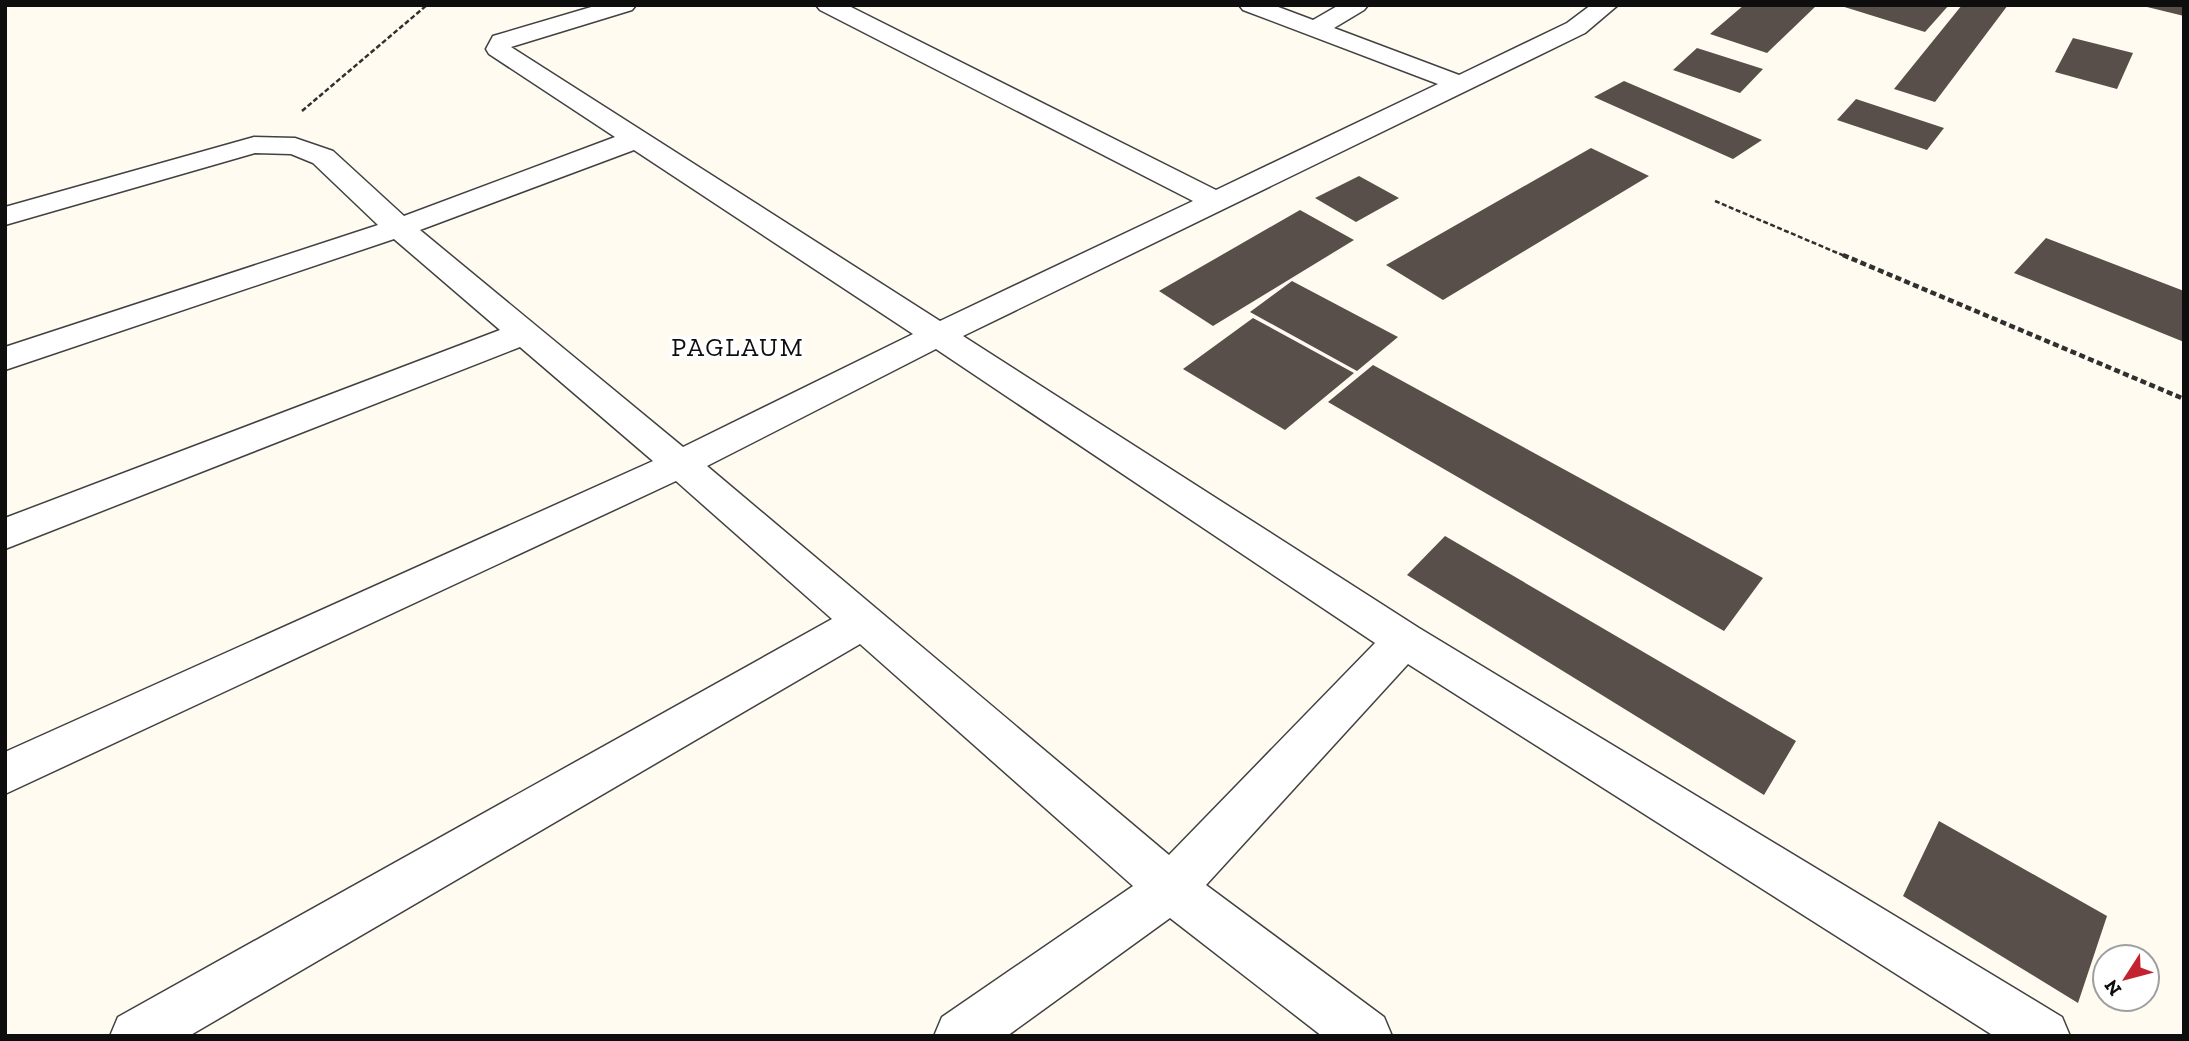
<svg xmlns="http://www.w3.org/2000/svg" width="2189" height="1041" viewBox="0 0 2189 1041" font-family="'Zilla Slab',serif">
<rect width="100%" height="100%" fill="#fffbf0"/>
<path fill="#584f4a" d="M1744,5H1817L1767,53L1710,34Z
M1838,5H1949L1925,32Z
M1962,5H2008L1935,102L1894,89Z
M2184,5V16L2143,6V5Z
M2073,38L2133,53L2117,89L2055,72Z
M1697,48L1763,69L1740,93L1673,70Z
M1624,81L1762,140L1733,159L1594,97Z
M1856,99L1944,128L1927,150L1837,120Z
M1591,148L1649,176L1443,300L1386,265Z
M1359,176L1399,198L1356,222L1315,198Z
M1300,210L1354,240L1213,326L1159,291Z
M2046,238L2184,291V342L2014,273Z
M1292,281L1398,337L1357,371L1250,312Z
M1253,318L1354,373L1285,430L1183,369Z
M1373,365L1763,578L1724,631L1328,402Z
M1445,536L1796,741L1764,795L1407,575Z
M1939,821L2107,916L2078,1003L1903,896Z"/>
<g fill="none" stroke-linecap="round" stroke-linejoin="round">
<g stroke="#414141" stroke-width="3">
<path id="minor" d="M598,5H636L632,10L511,47L940,321L1193,201L820,10L816,5H847L1216,190L1438,84L1243,10L1239,5H1273L1313,20L1339,5H1368L1364,10L1334,28L1459,75L1567,23L1591,5H1618L1585,33L963,336L1419,628L2062,1017L2070,1036H1994L1408,664L1206,885L1384,1017L1392,1036H1322L1170,918L1007,1036H934L942,1017L1133,886L860,644L189,1036H110L118,1017L832,619L676,481L5,794V752L653,461L520,347L5,549V518L500,330L394,239L5,370V347L378,225L313,163L291,154L255,153L5,225V207L254,137L295,138L333,151L404,216L615,137L489,54L486,49L493,36ZM634,150L913,334L683,447L420,230ZM936,349L1375,643L1169,855L707,466Z"/>
</g>
<path stroke="#303030" stroke-width="2.5" stroke-dasharray="5 2.5" stroke-linecap="butt" d="M302,111L427,5
M1715,201L1847,257"/>
<path stroke="#303030" stroke-width="4.5" stroke-dasharray="6 3.5" stroke-linecap="butt" d="M1843,255L2184,399"/>
<use href="#minor" fill="#fff" fill-rule="evenodd"/>
</g>
<g text-anchor="middle" dominant-baseline="central" stroke-width="7" stroke-linejoin="round" paint-order="stroke">
<g font-size="26" letter-spacing="2" fill="#0e0e0e" stroke="#fff">
<text x="738" y="347">PAGLAUM</text>
</g>
</g>
<rect width="2189" height="1041" fill="none" stroke="#0e0e0e" stroke-width="14"/>
<g transform="translate(2126 978) rotate(234)"><circle r="33" fill="#ffffff" stroke="#9f9f9f" stroke-width="2"/>
<path d="M0-5L12 26L0 18L-12 26Z" fill="#c32230"/>
<text y="-10" font-size="19" font-weight="bold" text-anchor="middle" fill="#0e0e0e">N</text>
</g>
</svg>
